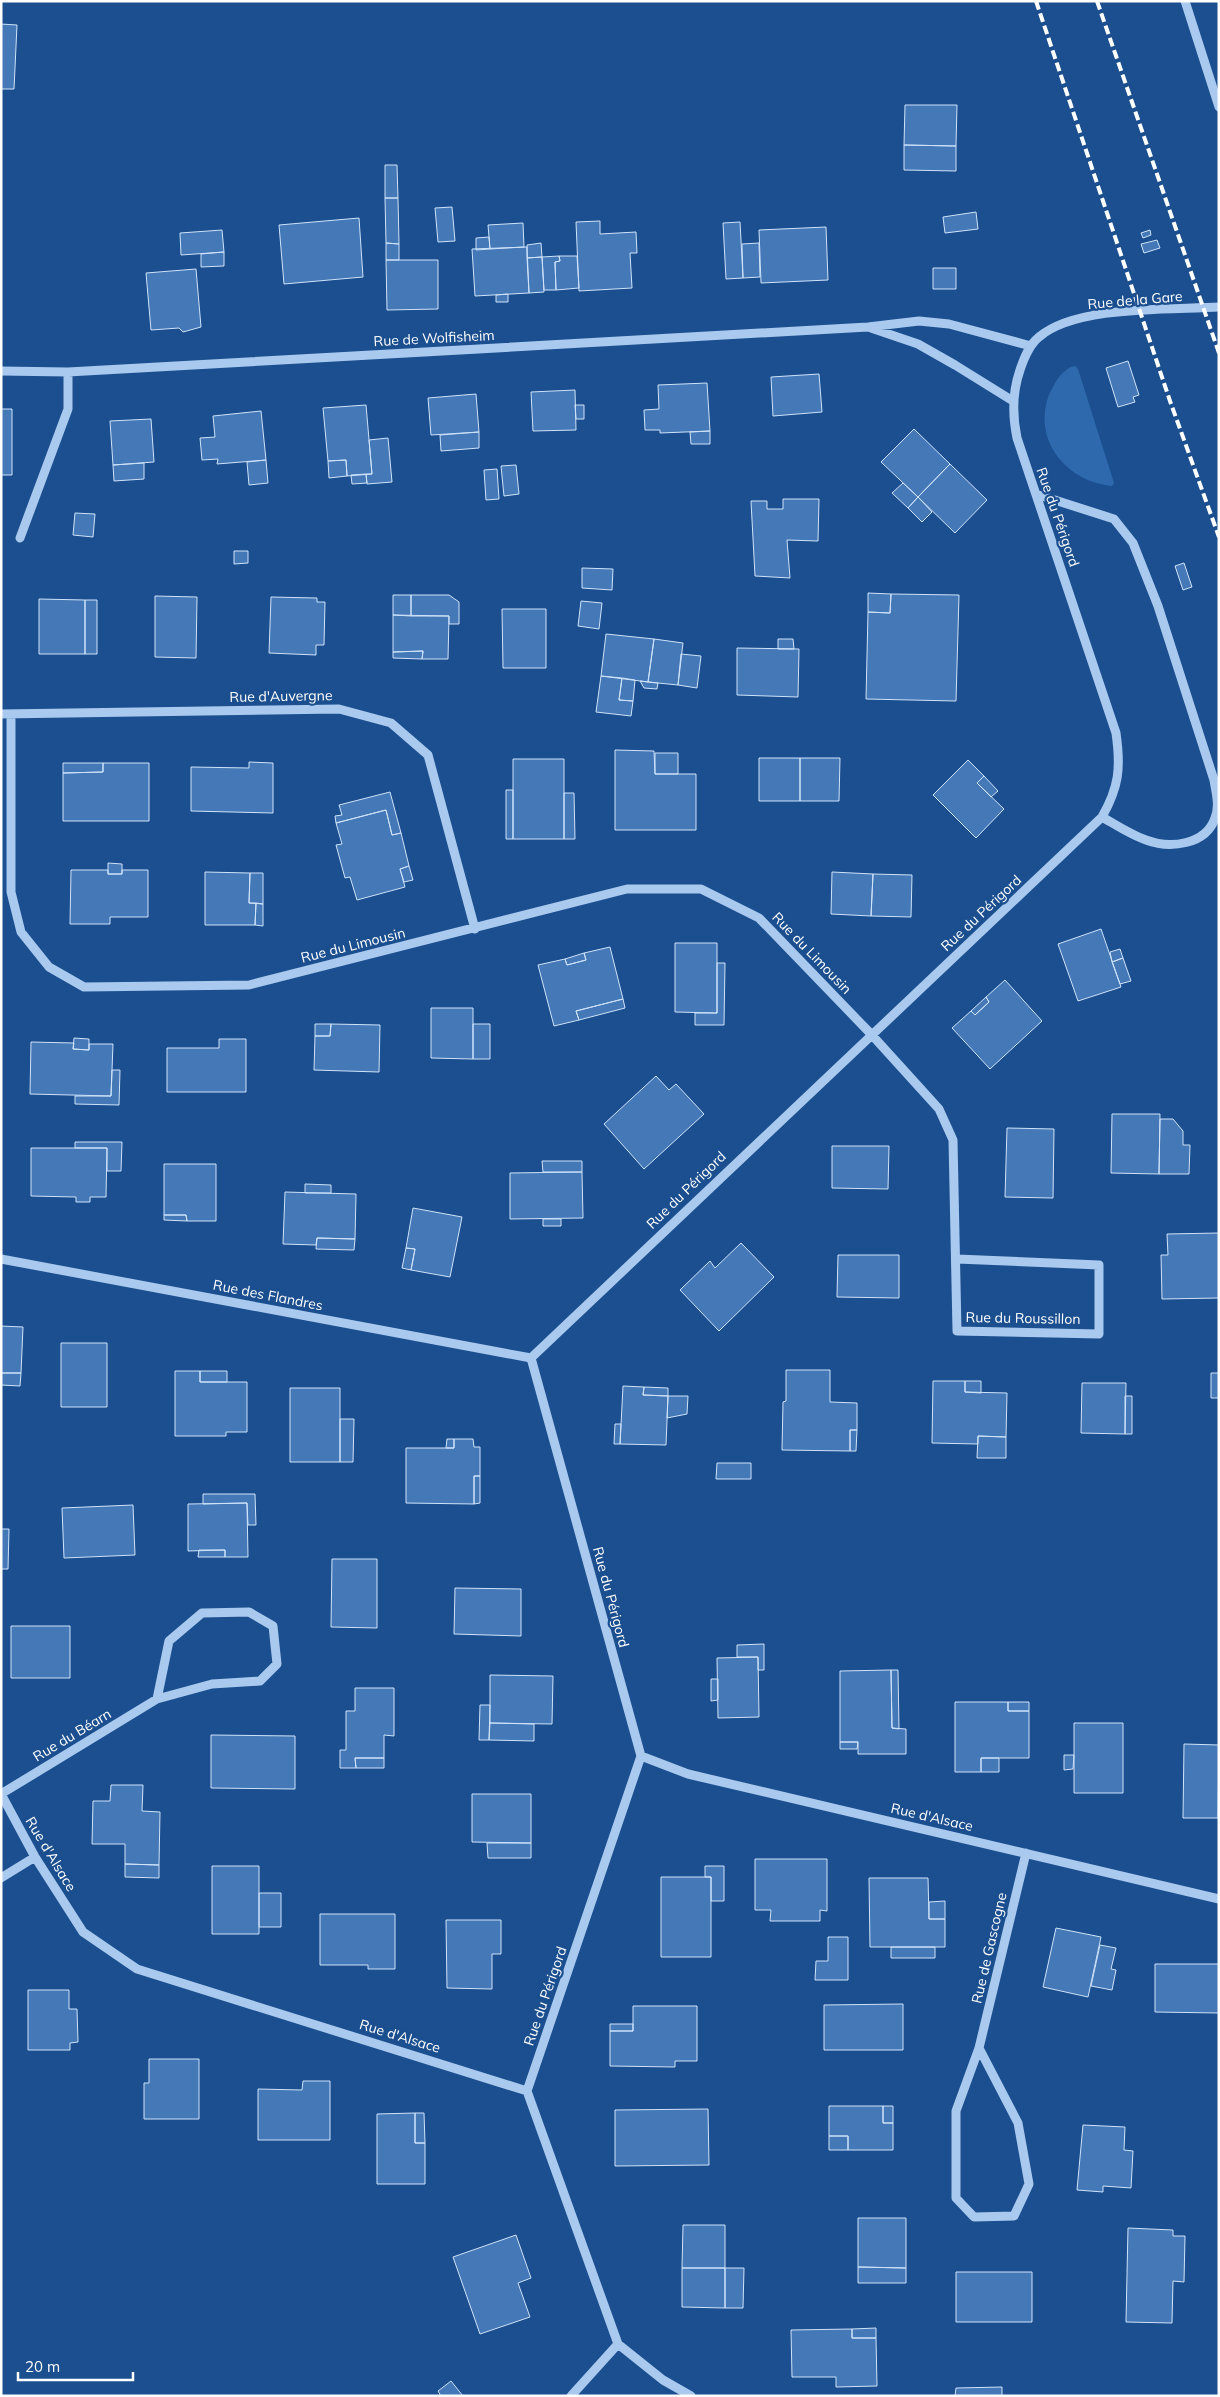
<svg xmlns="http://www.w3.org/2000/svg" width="1220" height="2397" viewBox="0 0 1220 2397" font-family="Mulish,sans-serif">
<rect width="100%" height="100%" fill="#1b4f8f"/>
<path fill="#2e69ad" d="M1075,366L1078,369L1114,483L1112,486C1070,482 1035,445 1047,401C1048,395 1052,389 1055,383C1059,376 1067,367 1075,366Z"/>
<path fill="#4478b7" stroke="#cfe3fa" d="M1,24L17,25L14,89H1Z
M905,105H957L956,146L904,145Z
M904,145L956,146V171L904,170Z
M385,165H397L398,198H385Z
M385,198H398L399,244L386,243Z
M452,207L455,241L438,242L435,208Z
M976,212L978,229L945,233L943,217Z
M359,218L363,277L284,284L279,225Z
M600,221V234L636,232L637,253H630L632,288L579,291L576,222Z
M740,222L743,278L726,279L723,223Z
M523,223L524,247L490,249L488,225Z
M826,227L828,280L761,283L759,230Z
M222,230L224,252L181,255L180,233Z
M1150,230L1151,235L1143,238L1141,233Z
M489,237L490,249L476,250V238Z
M1157,240L1160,248L1144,253L1141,244Z
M386,243L399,244V260H386Z
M541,243L542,257L527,258V245Z
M759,243L760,277L743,278L742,244Z
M527,247L529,293L475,296L472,249Z
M224,252V266L201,267V254Z
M559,256L560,261L555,262L556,290H544L542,257Z
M559,256H577L579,288L556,290L555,262L560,261Z
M542,257L544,292L529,293L527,258Z
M386,260H438V309L387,310Z
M933,268H956V289H933Z
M196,269L201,327L183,332L179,328L151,330L146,273Z
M508,294V302H496V295Z
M1128,361L1139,395L1133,397L1135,402L1118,407L1106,368Z
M819,374L822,412L773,416L771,377Z
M707,383L710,431L660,433V430H645L644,410L659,409L658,385Z
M575,390L576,430L533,431L531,392Z
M476,394L479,432L431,435L428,398Z
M366,405L372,474L347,476L346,460L328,461L323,408Z
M575,405H584V419H576Z
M1,409H12V475H1Z
M261,411L266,460L217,464L218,459L202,460L200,438L215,437L213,416Z
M151,419L154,462L113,465L110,421Z
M914,429L950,464L918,497L881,462Z
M710,431V444H691L690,432Z
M479,432V448L441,451L440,435Z
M388,438L392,482L367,484L366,474H372L369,440Z
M266,460L268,483L249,485L247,462Z
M346,460L347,476L329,478L328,461Z
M144,463V479L114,481L113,465Z
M950,464L987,500L955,533L918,497Z
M516,465L519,494L504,496L501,466Z
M497,469L499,499L486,500L484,470Z
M366,474L367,483L352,484L351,475Z
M903,483L918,497L908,508L892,493Z
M918,497L932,512L922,522L908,508Z
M783,499H819L818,541L787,540L790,578L755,576L751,501H767V509H783Z
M75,513L95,514L93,537L73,535Z
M234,551H248V563L234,564Z
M1184,563L1192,587L1183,590L1175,566Z
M582,568L613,569L612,590L582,588Z
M868,593L891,594L890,613L868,612Z
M891,594L959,595L956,701L866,699L868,612L890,613Z
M393,595H411V616L393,615Z
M411,595H449L459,602V624H449V616H411Z
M155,596L197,597L196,658L155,657Z
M271,597L317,598V602H325L324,645H316V655L269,653Z
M39,599L85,600V654H39Z
M85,600H97V654H85Z
M581,601L602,603L599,629L578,626Z
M502,609H546V668H503Z
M393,615L449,616L448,659H422L423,651L393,652Z
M606,634L654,639L648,682L601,676Z
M654,639L683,643L678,685L648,682Z
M778,639H793L794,649H778Z
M737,648L799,649L798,697L737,695Z
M423,651L422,659L393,658V652Z
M681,654L701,656L697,688L678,685Z
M601,676L622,678L619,700L633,701L631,716L596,712Z
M622,678L635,680L633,701L619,700Z
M640,681L658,683L657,689L644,688Z
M615,750L654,751L655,774H696V830H615Z
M655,753H678V774H655Z
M759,758H800V801H759Z
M800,758H840L839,801H800Z
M513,759H564V839H513Z
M968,760L984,776L977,783L1004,809L976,838L933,795Z
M249,762L273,763V813L191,811V767L249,768Z
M63,763H103V772L63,773Z
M103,763H149V821H63V773L103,772Z
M984,776L998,791L991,797L977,783Z
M506,790H513V839H506Z
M390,792L401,833L392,835L386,810L336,823L335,816L342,815L339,805Z
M564,793H574L575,839H564Z
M386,810L392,835L401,833L409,866L400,869L405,887L357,900L350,877L345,878L336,845L342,844L336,823Z
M108,863L122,864V874H108Z
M409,866L413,880L404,882L400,869Z
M71,870H108V874H122V870H148V917H110V924H70Z
M205,872L250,873L249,903H256L255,925H205Z
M832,872L873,874L871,916L831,914Z
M250,873H263V904L249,903Z
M873,874L912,875L911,917L871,916Z
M256,903L263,904V926L255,925Z
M1101,929L1121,987L1078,1001L1058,944Z
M675,943H717V1013L675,1012Z
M610,947L623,999L576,1011L579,1020L554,1026L538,965L565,959L567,965L586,960L584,953Z
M1120,949L1123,958L1112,962L1110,952Z
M584,953L586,960L567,965L565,959Z
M1123,958L1131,981L1120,984L1112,962Z
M717,963H725L724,1025H695V1013H717Z
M1005,980L1042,1021L990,1069L952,1028L971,1011L975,1015L989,1002L986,997Z
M986,997L989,1002L975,1015L971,1011Z
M623,999L625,1008L579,1020L576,1011Z
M431,1008H473V1059L431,1058Z
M315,1024H331L330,1036H315Z
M331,1024L380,1025L379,1072L314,1070L315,1036H330Z
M473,1024H490V1059H473Z
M74,1038L89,1039V1050L73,1049Z
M219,1039H246V1092H167V1048H219Z
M31,1042L74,1043L73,1049L89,1050V1044H113L111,1096L30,1094Z
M112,1070H120L119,1105L75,1104V1096H111Z
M656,1076L669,1090L676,1084L704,1114L644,1169L604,1124Z
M1112,1114H1160L1159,1174L1111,1173Z
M1160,1119H1173L1183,1131V1145H1190L1189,1174H1159Z
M1007,1128L1054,1129L1053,1198L1005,1197Z
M75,1142H122L121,1171H107V1148H75Z
M832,1146H889L888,1189L832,1188Z
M31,1148H107L106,1197H90V1202H76V1197L31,1196Z
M542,1161H582V1172H543Z
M164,1164H216V1221H187L186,1215H164Z
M582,1172L583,1218L510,1219V1173Z
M305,1184L331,1185V1193H305Z
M285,1192L356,1194L355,1239L317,1238L316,1245L283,1244Z
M413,1208L462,1217L450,1277L411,1270L415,1249L406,1248Z
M164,1215H186L187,1221L164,1220Z
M543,1219H561V1226H543Z
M1219,1233V1298L1162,1299L1161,1255H1168L1167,1234Z
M317,1238L355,1239L354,1250L316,1249Z
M741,1243L774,1277L719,1331L680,1290L710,1261L715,1268Z
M406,1248L415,1249L411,1270L402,1268Z
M838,1255H899V1298L837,1297Z
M1,1326L23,1327L21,1373H1Z
M61,1343H107V1407H61Z
M786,1370H830V1402L857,1403V1430H850V1451L782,1450L783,1402L786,1401Z
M175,1371H200V1382H247V1432H226V1436H175Z
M200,1371H227V1382H200Z
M1,1373H21L20,1386L1,1385Z
M1211,1373H1219V1398H1211Z
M933,1381H965V1392L1007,1393L1006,1437L978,1436V1444L932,1443Z
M965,1381H981V1393L965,1392Z
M1082,1383H1126L1125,1434L1081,1433Z
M623,1386L644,1387L643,1395L668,1396L666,1445L620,1444Z
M644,1387L668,1388V1396L643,1395Z
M290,1388H340V1462H290Z
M668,1396H688L687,1414L667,1418Z
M1125,1396H1132V1434H1125Z
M340,1419H354L353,1462H340Z
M615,1424H621L620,1444H614Z
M850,1430H857L856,1451H850Z
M978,1436L1006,1437V1458H977Z
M447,1439H454V1448H446Z
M454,1439H473L474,1447H480V1476H474V1504L406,1503V1448H454Z
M717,1463H751V1479H716Z
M474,1476H480V1503L474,1504Z
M203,1494H255L256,1525H248L247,1503L203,1504Z
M247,1503L248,1557H225V1550L188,1551V1504Z
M133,1505L135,1555L64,1558L62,1508Z
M1,1529H9L8,1569H1Z
M199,1550H225V1557H198Z
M332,1559H377V1628L331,1627Z
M455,1588L521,1589V1636L454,1634Z
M11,1626H70V1678H11Z
M764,1644V1670H758V1657H737V1645Z
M758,1657L759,1717L718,1718L717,1658Z
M891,1670L892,1728L906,1729V1754H858V1742H840V1671Z
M891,1670H898L899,1729L892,1728Z
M490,1675L553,1676L552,1724L490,1723Z
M711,1679H718V1700L711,1701Z
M355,1688H394V1736L384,1735V1758H355L356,1768H340V1750H346V1711H355Z
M955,1702H1008V1711H1029V1758H981V1772H955Z
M1008,1702H1029V1711H1008Z
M480,1705H490L489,1740H479Z
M490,1723L534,1724V1741L489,1740Z
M1074,1723H1123V1793H1074Z
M211,1735L295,1736V1789L211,1788Z
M840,1742H858L857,1749H840Z
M1184,1744L1219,1745L1218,1818H1183Z
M1064,1755H1074L1073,1769L1064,1770Z
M355,1758H384V1768H356Z
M981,1758H999V1772H981Z
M111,1785H143L142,1811L160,1812L159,1865L125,1864V1844H92L93,1801H110Z
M472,1794H531V1843L472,1842Z
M487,1843H531V1858H488Z
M755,1859H827V1911L820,1910V1921H770L771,1910H755Z
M125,1864L159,1865V1878L125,1877Z
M212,1866H259V1934H212Z
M705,1866H724V1901H711V1877H705Z
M661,1877H711V1957H661Z
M869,1878H928L929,1919H945V1947H870Z
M259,1893H281V1927H259Z
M945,1901V1919H929V1902Z
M320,1914H395V1969H368V1965H320Z
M446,1920H501V1954H492V1989L447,1988Z
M1056,1928L1101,1937L1088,1997L1043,1987Z
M828,1937H848V1980H815L816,1961H828Z
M1100,1945L1116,1948L1111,1969L1116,1970L1112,1990L1091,1986Z
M891,1947H935V1958H891Z
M1155,1964H1219V2013L1155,2012Z
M28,1990H69V2009H77L78,2042L70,2043V2050H28Z
M903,2004V2050H824V2005Z
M633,2006H697V2061H675V2067L610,2066V2031H633Z
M610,2024H633V2031H610Z
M149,2059H199V2119H144V2083H149Z
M303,2081H330V2140H258V2089L302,2090Z
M829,2106H883V2123H893V2150H848V2136H829Z
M883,2106H893V2123H883Z
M708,2109L709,2165L615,2166V2110Z
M415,2113V2143H425V2184H377V2114Z
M415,2113H424L425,2143H415Z
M1083,2125L1125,2127L1124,2150L1133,2151L1131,2188L1103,2186V2192L1077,2190Z
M829,2136H848V2150H829Z
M858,2218H906V2268L858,2267Z
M683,2225H725V2268H682Z
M1128,2228L1173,2230V2236H1185L1184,2282L1173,2281L1172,2323L1126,2322Z
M516,2235L531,2278L518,2283L530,2317L480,2334L453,2257Z
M858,2267L906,2268V2283H858Z
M682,2268H725V2308L682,2307Z
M725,2268H744L743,2308H725Z
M956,2272H1032V2322H956Z
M876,2328V2338H852V2329Z
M852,2329V2338H876L877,2386L836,2387V2377H792L791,2330Z
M451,2381L463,2396H441L438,2391Z
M1002,2387V2396H955L956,2388Z"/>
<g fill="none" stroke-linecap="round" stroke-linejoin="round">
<path stroke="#a9c9ee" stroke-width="9" d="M1185,1L1219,107
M871,328L918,344L955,365L1013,401
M1,371L68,372L868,327L919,321L949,324L1031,346
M1036,494L1114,519L1133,543L1158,606L1214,780C1216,793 1220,806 1215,818C1206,845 1170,849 1146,840C1131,835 1116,825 1102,817
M20,538L68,409V372
M1,714L339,709L391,723L428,755L475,929
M11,714V892L21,932L49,967L84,987L249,985L627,889H701L759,918L871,1034L939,1109L953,1140L957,1331L1099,1334V1265L957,1259
M1,1259L531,1358
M641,1756L688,1774L1219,1899
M1,1794L35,1857L83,1932L137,1969L527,2091L618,2344L663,2380L691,2396
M1,1794L157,1699L212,1684L260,1681L277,1664L273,1626L249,1612L202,1613L169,1641L157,1699
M1,1878L35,1857
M979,2048L1018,2123L1029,2184L1014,2216L974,2217L956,2198V2111L979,2048L1026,1853
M527,2091L641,1756L531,1358L1102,817C1119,787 1121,768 1116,733L1017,438C1012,414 1012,393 1020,370C1024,358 1029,345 1039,337C1076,305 1171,310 1219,307
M571,2396L618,2344"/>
<path stroke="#fff" stroke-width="4" stroke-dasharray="9 4" stroke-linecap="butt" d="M1036,1L1170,401L1219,537
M1097,1L1219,353"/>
</g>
<g text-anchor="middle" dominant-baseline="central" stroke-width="4.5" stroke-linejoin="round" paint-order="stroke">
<g font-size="14" fill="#fff" stroke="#1b4f8f">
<text transform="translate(1135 300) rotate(-5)">Rue de la Gare</text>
<text transform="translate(434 338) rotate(-3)">Rue de Wolfisheim</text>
<text transform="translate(1058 517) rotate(71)">Rue du Périgord</text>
<text transform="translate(281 696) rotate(-1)">Rue d'Auvergne</text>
<text transform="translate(981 913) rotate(-43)">Rue du Périgord</text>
<text transform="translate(353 945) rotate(-14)">Rue du Limousin</text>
<text transform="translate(812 953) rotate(46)">Rue du Limousin</text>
<text transform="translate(686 1190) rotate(-44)">Rue du Périgord</text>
<text transform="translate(268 1295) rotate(11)">Rue des Flandres</text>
<text transform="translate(1023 1318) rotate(1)">Rue du Roussillon</text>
<text transform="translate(611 1597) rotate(75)">Rue du Périgord</text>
<text transform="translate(72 1735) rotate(-31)">Rue du Béarn</text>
<text transform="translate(932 1817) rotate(13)">Rue d'Alsace</text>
<text transform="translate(51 1854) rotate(59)">Rue d'Alsace</text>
<text transform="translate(989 1948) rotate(-77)">Rue de Gascogne</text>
<text transform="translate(545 1996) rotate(-71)">Rue du Périgord</text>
<text transform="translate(400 2036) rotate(17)">Rue d'Alsace</text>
</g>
</g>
<rect width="1220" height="2397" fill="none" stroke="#ffffff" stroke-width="5"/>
<path d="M18 2372v8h115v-8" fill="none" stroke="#ffffff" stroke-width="2.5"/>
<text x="25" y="2372" font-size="15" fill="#ffffff" stroke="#1b4f8f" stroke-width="4" paint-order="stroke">20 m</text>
</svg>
